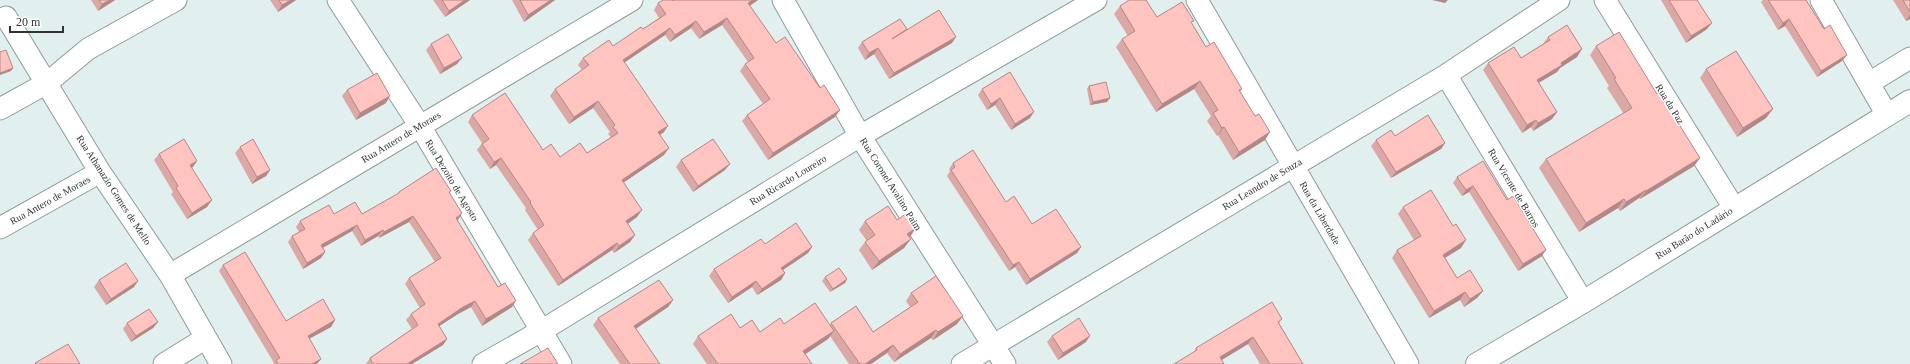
<svg xmlns="http://www.w3.org/2000/svg" width="1910" height="364" viewBox="0 0 1910 364" font-family="Georgia,serif">
<rect width="100%" height="100%" fill="#e1f0ee"/>
<g fill="none" stroke-linecap="round" stroke-linejoin="round">
<g stroke="#8e9b9a" stroke-width="23">
<path id="street" d="M338,0L420,126L561,364
M783,0L860,136L1005,364
M1197,0L1408,364
M1605,0L1734,208
M1821,0L1887,115
M6,17L100,172L170,275L221,364
M1446,75L1583,302
M1869,83L1910,58
M0,109L47,83L88,49L176,0
M0,228L100,172
M170,275L632,0
M164,364L206,338
M483,364L541,331L860,136L1096,0
M962,364L1446,75L1559,0"/>
</g>
<g stroke="#8e9b9a" stroke-width="24">
<path id="primary" d="M1477,364L1583,302L1910,101"/>
</g>
<use href="#street" stroke="#fff" stroke-width="21"/>
<use href="#primary" stroke="#fff" stroke-width="22"/>
</g>
<path fill="#dba8a5" d="M91,0H115L98,11Z
M270,0H296L278,12Z
M433,0H470L445,17Z
M512,0H555L524,22Z
M674,0H758L750,6L776,43L820,88L840,110L835,117L768,160L742,121L747,115L763,104L740,71L745,64L748,62L722,25L699,39L691,28L670,42L665,35L624,62L664,132L660,135L664,155L623,183L637,217L628,224L635,235L630,242L614,253L612,250L558,286L528,240L533,233L538,230L525,210L526,208L496,165L490,169L477,150L482,143L468,122L472,115L543,150L560,157L587,153L611,137L608,134L610,132L593,108L569,124L550,96L555,89L582,70L578,65L583,58L613,46L643,29L659,18L654,10L658,3Z
M1661,0H1697L1707,29L1686,43Z
M1763,0H1806L1824,29L1847,55L1842,61L1817,77L1785,26L1778,30L1761,2Z
M1893,0H1910V19L1906,21Z
M1120,6L1157,17L1192,24L1206,47L1242,89L1240,92L1265,140L1233,160L1218,135L1217,136L1207,121L1211,116L1194,89L1156,112L1116,47L1122,39L1128,36L1114,14Z
M905,31L952,43L889,79L874,54L865,60L858,48L862,42Z
M1548,37L1577,57L1560,68L1557,72L1539,83L1557,112L1552,119L1533,131L1531,127L1522,133L1483,70L1488,63L1521,58L1543,44Z
M431,44L457,64L440,74L426,50Z
M1596,46L1657,94L1700,158L1694,166L1640,199L1639,198L1620,211L1618,208L1579,232L1539,168L1546,159L1624,114L1607,88L1609,86L1590,55Z
M1706,69L1766,118L1737,137L1700,78Z
M1010,72L1030,118L1011,130L995,105L987,110L978,95L982,89Z
M1089,86L1107,102L1090,105L1087,89Z
M347,90L386,103L356,120L342,96Z
M1376,140L1445,143L1441,149L1391,178L1371,146Z
M240,147L270,170L266,176L252,184L235,153Z
M159,154L193,167L191,168L207,207L187,219L171,194L173,192L154,160Z
M681,160L725,170L693,192L676,167Z
M953,163L1006,202L1032,224L1081,247L1077,253L1026,285L1015,267L1009,271L947,176L950,171L949,169Z
M1457,177L1507,200L1542,256L1518,271L1469,192L1462,196L1453,183Z
M399,192L449,193L458,220H457L498,287L512,307L482,326L471,307L458,314L439,326L447,339L443,345L412,364H366L370,358L412,329L406,320L411,314L420,308L405,284L409,278L435,262L409,222L379,238L378,236L361,246L352,231L323,248L325,252L321,258L303,269L288,242L292,236L299,232L296,227L300,221L334,214H362L397,195Z
M1403,207L1461,248L1445,258L1457,278L1483,291L1477,298L1464,307L1460,300L1429,318L1392,258L1397,250L1414,240L1398,214Z
M865,221L910,237L909,238L904,248L872,270L859,250L865,242L867,241L859,230Z
M765,244L812,247L808,253L783,270L785,273L781,280L757,295L752,287L728,303L709,276L714,269Z
M223,265L286,321L335,320L331,327L309,339L317,364H273L274,363L219,271Z
M825,277L847,279L845,283L830,292L822,281Z
M99,280L134,287L106,305L94,287Z
M911,293L957,324L933,340L931,338L894,362L887,353L871,364H849L830,336L828,339L805,354L812,364H707L693,344L698,336L740,328L760,332L784,324L830,325L831,323L873,332L910,307L906,301Z
M673,300L668,307L636,329L660,364H620L593,325L598,318Z
M1282,319L1279,323L1303,364H1260L1248,344L1222,360L1194,352L1196,348Z
M158,322L153,328L131,342L123,329L127,323Z
M1052,336L1086,342L1058,360L1047,342Z"/>
<path fill="#b28886" d="M110,0H115L98,11L102,4Z
M291,0H296L278,12L282,5Z
M465,0H470L445,17L449,11Z
M551,0H555L524,22L528,15Z
M753,0H758L743,10L748,3Z
M1432,0H1448L1445,3Z
M1910,15V19L1906,21Z
M727,18L722,25L699,39L704,32Z
M1789,19L1785,26L1778,30L1783,23Z
M696,21L691,28L670,42L675,35Z
M1712,23L1707,29L1686,43L1691,36Z
M670,28L665,35L618,67L623,60Z
M956,37L952,43L889,79L894,73Z
M878,48L874,54L865,60L869,53Z
M1582,49L1577,57L1560,68L1557,72L1531,87L1537,80L1561,63Z
M1847,55L1842,61L1817,77L1821,71Z
M462,58L457,64L440,74L444,68Z
M13,68L11,71L0,75V73Z
M1200,81L1194,89L1156,112L1162,104Z
M390,96L386,103L356,120L360,113Z
M1000,98L995,105L987,110L991,104Z
M1110,98L1107,102L1090,105L1093,102Z
M598,101L593,108L569,124L574,117Z
M1773,109L1766,118L1737,137L1743,128Z
M840,110L835,117L768,160L773,153Z
M1034,112L1030,118L1011,130L1015,124Z
M1557,112L1552,119L1533,131L1538,123Z
M1536,120L1531,127L1522,133L1527,125Z
M668,126L664,132L653,139L658,132Z
M1224,127L1218,135L1217,136L1222,128Z
M1270,132L1265,140L1233,160L1239,152Z
M1445,143L1441,149L1391,178L1396,172Z
M669,148L664,155L617,187L622,180Z
M501,158L496,165L490,169L494,162Z
M1700,158L1694,166L1640,199L1646,191Z
M197,161L193,167L185,172L190,165Z
M730,164L725,170L693,192L698,186Z
M270,170L266,176L252,184L257,177Z
M1473,186L1469,192L1462,196L1466,190Z
M1646,190L1639,198L1620,211L1626,202Z
M1624,199L1618,208L1579,232L1586,223Z
M212,200L207,207L187,219L192,213Z
M642,210L637,217L621,228L626,221Z
M462,213L458,220L451,224L456,218Z
M413,216L409,222L379,238L384,232Z
M357,225L352,231L317,251L321,245Z
M916,228L910,237L901,243L907,234Z
M383,230L378,236L361,246L365,240Z
M635,235L630,242L614,253L619,246Z
M911,239L904,248L872,270L879,261Z
M1466,240L1461,248L1438,262L1443,255Z
M617,243L612,250L558,286L563,280Z
M812,247L808,253L777,274L781,268Z
M1081,247L1077,253L1026,285L1030,279Z
M1546,250L1542,256L1518,271L1523,264Z
M325,252L321,258L303,269L307,263Z
M1019,262L1015,267L1009,271L1013,265Z
M785,273L781,280L757,295L762,289Z
M847,279L845,283L830,292L833,289Z
M138,281L134,287L106,305L111,299Z
M756,281L752,287L728,303L732,297Z
M1483,291L1477,298L1464,307L1470,299Z
M1465,292L1460,300L1429,318L1434,311Z
M673,300L668,307L629,333L634,326Z
M475,301L471,307L458,314L433,330L438,324L463,307Z
M516,301L512,307L482,326L486,319Z
M963,316L957,324L933,340L938,332Z
M335,320L331,327L303,342L308,336Z
M158,322L153,328L131,342L136,336Z
M936,330L931,338L894,362L900,354Z
M834,331L828,339L798,359L803,351Z
M1090,336L1086,342L1058,360L1063,353Z
M1253,337L1248,344L1215,364L1220,357Z
M447,339L443,345L412,364H407Z
M893,345L887,353L871,364H865Z
M321,359L317,364H312Z"/>
<path fill="#ffc3c0" stroke="#b28886" d="M99,0H110L102,4Z
M279,0H291L282,5Z
M442,0H465L449,11Z
M520,0H551L528,15Z
M663,0H673V1L674,0H753L748,3L776,43L785,37L820,88L824,85L840,110L773,153L747,115L770,99L745,64L754,58L727,18L704,32L696,21L675,35L670,28L623,60L668,126L658,132L669,148L622,180L642,210L626,221L635,235L619,246L617,243L563,280L533,233L544,225L530,203L531,202L501,158L494,162L482,144L489,139L472,115L505,93L543,150L551,144L560,157L580,143L587,153L618,133L613,127L615,125L598,101L574,117L555,89L589,65L583,58L609,40L613,46L641,27L643,29L666,14L658,3Z
M1129,0H1146L1157,17L1182,2L1194,21L1191,22L1206,47L1214,42L1242,89L1239,90L1255,116L1259,114L1270,132L1239,152L1224,127L1222,128L1213,113L1218,110L1200,81L1162,104L1122,39L1135,31L1120,6Z
M1669,0H1697L1712,23L1691,36Z
M1768,0H1806L1824,29L1830,25L1847,55L1821,71L1789,19L1783,23Z
M1903,0H1910V12Z
M939,10L956,37L894,73L878,48L869,53L862,42L900,19L907,29L892,39Z
M1567,25L1582,49L1561,63L1562,65L1537,80L1557,112L1538,123L1536,120L1527,125L1488,63L1514,47L1521,58L1550,40L1548,37Z
M1619,32L1657,94L1659,92L1700,158L1646,191V190L1626,202L1624,199L1586,223L1546,159L1632,108L1614,79L1616,78L1596,46Z
M448,34L462,58L444,68L431,44Z
M6,50L13,68L0,73V52Z
M1736,51L1773,109L1743,128L1706,69Z
M1010,72L1034,112L1015,124L1000,98L991,104L982,89Z
M377,73L390,96L360,113L347,90Z
M1106,82L1110,98L1093,102L1089,86Z
M1428,115L1445,143L1396,172L1376,140L1391,130L1395,136Z
M184,139L197,161L190,165L212,200L192,213L176,188L178,186L159,154Z
M253,139L270,170L257,177L240,147Z
M713,139L730,164L698,186L681,160Z
M973,150L1006,202L1014,196L1032,224L1056,209L1081,247L1030,279L1019,262L1013,265L951,170L955,167L953,163Z
M1483,161L1507,200L1513,196L1546,250L1523,264L1473,186L1466,190L1457,177Z
M436,168L451,191L449,192L462,213L456,218L498,287L505,283L516,301L486,319L475,301L463,307L438,324L447,339L407,364H373L370,358L418,325L411,314L425,304L409,278L441,258L413,216L384,232L383,230L365,240L357,225L321,245L325,252L307,263L292,236L305,229L300,221L329,205L334,214L355,202L362,214L399,193V192Z
M1431,190L1453,226L1456,224L1466,240L1443,255L1457,278L1470,270L1483,291L1470,299L1465,292L1434,311L1397,250L1421,236L1403,207Z
M888,206L897,220L907,213L916,228L907,234L911,239L879,261L865,242L875,235L865,221Z
M796,223L812,247L781,268L785,273L762,289L756,281L732,297L714,269L761,239L765,244Z
M245,252L286,321L323,299L335,320L308,336L321,359L312,364H278L276,360L280,358L223,265Z
M126,263L138,281L111,299L99,280Z
M839,268L847,279L833,289L825,277Z
M936,276L963,316L938,332L936,330L900,354L893,345L865,364H860L831,323L856,306L873,332L918,302L911,293Z
M659,280L673,300L634,326L660,364H630L598,318Z
M1272,302L1282,319L1278,322L1303,364H1270L1253,337L1220,357L1224,364H1174L1197,350L1196,348Z
M815,303L834,331L803,351L812,364H718L698,336L731,314L740,328L752,320L760,332L780,318L784,324Z
M149,309L158,322L136,336L127,323Z
M1079,318L1090,336L1063,353L1052,336Z
M68,344L80,364H36L35,363Z
M548,348L558,364H520Z"/>
<g text-anchor="middle" dominant-baseline="central" stroke-width="3" stroke-linejoin="round" paint-order="stroke">
<g font-size="10" fill="#2e3333" stroke="#fff">
<text transform="translate(1670 104) rotate(58)">Rua da Paz</text>
<text transform="translate(401 137) rotate(-31)">Rua Antero de Moraes</text>
<text transform="translate(452 180) rotate(59)">Rua Dezoito de Agosto</text>
<text transform="translate(788 180) rotate(-31)">Rua Ricardo Loureiro</text>
<text transform="translate(891 184) rotate(58)">Rua Coronel Avalino Paim</text>
<text transform="translate(1262 184) rotate(-31)">Rua Leandro de Souza</text>
<text transform="translate(1514 188) rotate(59)">Rua Vicente de Barros</text>
<text transform="translate(114 190) rotate(57)">Rua Athanazio Gomes de Mello</text>
<text transform="translate(50 200) rotate(-29)">Rua Antero de Moraes</text>
<text transform="translate(1320 213) rotate(60)">Rua da Liberdade</text>
<text transform="translate(1694 233) rotate(-32)">Rua Barão do Ladário</text>
</g>
</g>
<path d="M10 26v6h53v-6" fill="none" stroke="#2e3333" stroke-width="2"/>
<text x="16" y="26" font-size="12" fill="#2e3333" stroke="#ffffff" stroke-width="3" paint-order="stroke">20 m</text>
</svg>
